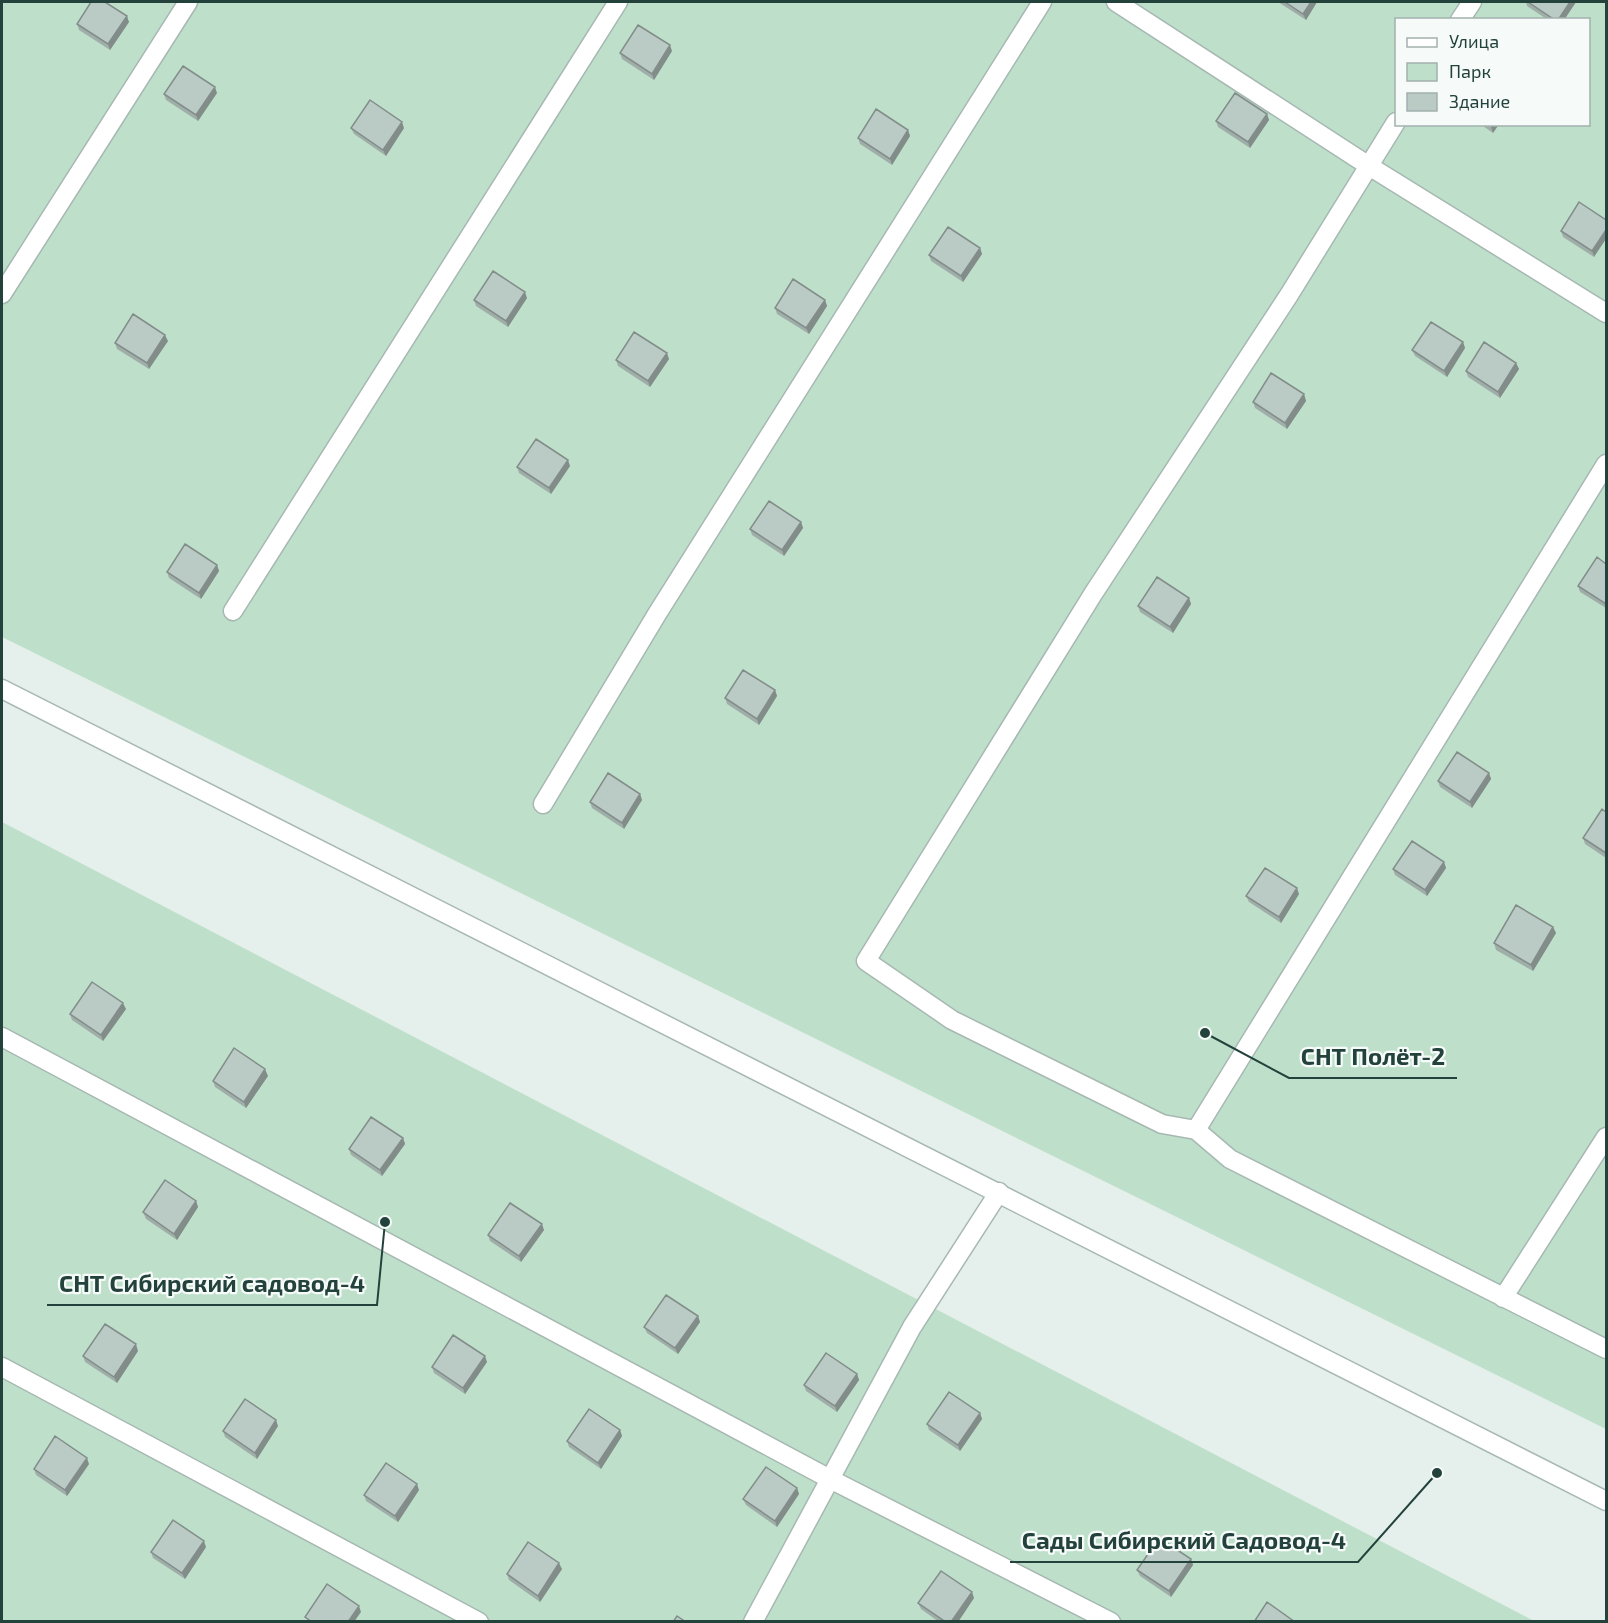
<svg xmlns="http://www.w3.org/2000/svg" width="1608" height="1623" viewBox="0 0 1608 1623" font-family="'Exo 2',sans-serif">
<rect width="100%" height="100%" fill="#e5efeb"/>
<path fill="#bee0ca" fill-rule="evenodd" d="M2,2H1606V1429L2,637ZM1396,20H1588V124H1396Z
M2,822L1534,1621H2Z"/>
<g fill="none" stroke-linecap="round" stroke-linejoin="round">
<g stroke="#a7b8b3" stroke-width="21">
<path id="service" d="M1116,2L1369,166L1606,313
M1460,20L1472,2
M1396,122L1289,295L1093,594L866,961L952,1020L1162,1124L1196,1130L1230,1159L1606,1349
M2,294L188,2
M233,611L618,2
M543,804L657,614L1042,2
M2,1037L830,1479L1111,1622
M1196,1130L1606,464
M1503,1298L1606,1137
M2,1367L479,1622"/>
</g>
<g stroke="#a7b8b3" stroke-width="21">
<path id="minor" d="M753,1622L912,1327L999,1192"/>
</g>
<g stroke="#a7b8b3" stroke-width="21">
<path id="tertiary" d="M2,689L1606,1501"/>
</g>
<use href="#service" stroke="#fff" stroke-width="18"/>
<use href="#minor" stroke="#fff" stroke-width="18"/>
<use href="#tertiary" stroke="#fff" stroke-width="18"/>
</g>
<path fill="#a0aea9" d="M1278,2H1317L1306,20Z
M1526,2H1576L1564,20H1548L1527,6Z
M129,22L110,50L79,30L77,24Z
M672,51L654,80L622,59L620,53Z
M217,93L198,121L166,100L164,94Z
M1267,114L1269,120L1250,148L1218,127L1216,121Z
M1480,124H1499L1493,133Z
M351,128H404L386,156L354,134Z
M908,130L910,136L892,165L860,144L858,138Z
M1579,202L1594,257L1563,237L1561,231Z
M980,248L982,254L963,282L931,261L929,255Z
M527,298L508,327L476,306L474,300Z
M825,300L827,306L809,334L777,314L775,308Z
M168,341L149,369L117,349L115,343Z
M1463,342L1465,348L1447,377L1415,356L1412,350Z
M669,359L650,387L618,366L616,360Z
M1516,363L1519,369L1500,398L1468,377L1466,371Z
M1304,394L1306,401L1287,429L1255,408L1253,402Z
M570,466L551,494L519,473L517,467Z
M801,522L803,528L784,556L752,535L750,529Z
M1606,564V608L1580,592L1578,586Z
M217,565L219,571L201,599L169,578L167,572Z
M1189,598L1191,604L1173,633L1140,612L1138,606Z
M775,690L777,696L759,725L727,704L725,698Z
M1489,773L1491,779L1472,808L1440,787L1438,781Z
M640,794L642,800L624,829L592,808L590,802Z
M1606,812V858L1585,844L1583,838Z
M1444,862L1446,868L1427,896L1395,875L1393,869Z
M1299,894L1281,923L1249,902L1246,896Z
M1553,927L1556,933L1533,971L1496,950L1494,943Z
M126,1009L103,1041L72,1020L70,1014Z
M268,1076L246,1108L215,1087L213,1081Z
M403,1138L405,1144L382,1176L351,1155L349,1149Z
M196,1201L198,1207L177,1240L146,1219L143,1212Z
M544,1230L521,1262L490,1241L488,1235Z
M698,1316L700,1322L678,1354L647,1333L644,1327Z
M138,1351L117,1383L85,1362L83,1356Z
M487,1362L465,1394L434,1373L432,1367Z
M857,1374L859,1380L837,1412L806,1391L804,1385Z
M980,1413L982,1419L960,1451L929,1430L927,1424Z
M278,1426L257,1459L225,1437L223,1431Z
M620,1430L622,1436L601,1469L569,1447L567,1441Z
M89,1464L67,1496L36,1475L34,1469Z
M797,1488L799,1494L777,1527L746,1505L743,1499Z
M419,1490L398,1522L366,1501L364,1495Z
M206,1547L185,1579L153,1558L151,1552Z
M1191,1559L1193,1565L1171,1597L1140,1576L1137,1570Z
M562,1569L540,1602L509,1580L507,1574Z
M974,1598L958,1622H939L921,1609L918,1603Z"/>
<path fill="#828d8a" d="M1311,2H1317L1306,20L1303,14Z
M1570,2H1576L1564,20H1558Z
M127,16L129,22L110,50L108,44Z
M670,45L672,51L654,80L652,74Z
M215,87L217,93L198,121L196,115Z
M1267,114L1269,120L1250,148L1248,142Z
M402,122L404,128L386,156L383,150Z
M1492,124H1499L1493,133L1491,127Z
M908,130L910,136L892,165L890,159Z
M1606,230V239L1594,257L1592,251Z
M980,248L982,254L963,282L961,276Z
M525,292L527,298L508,327L506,321Z
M825,300L827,306L809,334L806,328Z
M165,335L168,341L149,369L147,363Z
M1463,342L1465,348L1447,377L1444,371Z
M667,353L669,359L650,387L648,381Z
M1516,363L1519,369L1500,398L1498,392Z
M1304,394L1306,401L1287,429L1285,423Z
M568,460L570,466L551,494L549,488Z
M801,522L803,528L784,556L782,550Z
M217,565L219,571L201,599L199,593Z
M1189,598L1191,604L1173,633L1170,627Z
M775,690L777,696L759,725L757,719Z
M1489,773L1491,779L1472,808L1470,802Z
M640,794L642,800L624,829L622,823Z
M1444,862L1446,868L1427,896L1425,890Z
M1297,888L1299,894L1281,923L1279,917Z
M1553,927L1556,933L1533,971L1531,965Z
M123,1003L126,1009L103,1041L101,1035Z
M265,1069L268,1076L246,1108L244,1102Z
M403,1138L405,1144L382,1176L380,1170Z
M196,1201L198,1207L177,1240L174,1234Z
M542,1224L544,1230L521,1262L519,1256Z
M698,1316L700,1322L678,1354L675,1348Z
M136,1344L138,1351L117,1383L114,1377Z
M485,1356L487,1362L465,1394L463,1388Z
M857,1374L859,1380L837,1412L835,1406Z
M980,1413L982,1419L960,1451L958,1445Z
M276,1420L278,1426L257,1459L255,1453Z
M620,1430L622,1436L601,1469L598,1463Z
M87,1458L89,1464L67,1496L65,1490Z
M417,1484L419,1490L398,1522L395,1516Z
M797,1488L799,1494L777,1527L775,1521Z
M204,1541L206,1547L185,1579L182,1573Z
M1191,1559L1193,1565L1171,1597L1169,1591Z
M559,1563L562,1569L540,1602L538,1596Z
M972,1592L974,1598L958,1622H951Z
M359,1606L361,1612L354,1622H348Z"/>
<path fill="#bacac5" stroke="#828d8a" stroke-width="1.5" d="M91,2H105L127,16L108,44L77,24Z
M1285,2H1311L1303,14Z
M1528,2H1570L1558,20H1555Z
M638,25L670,45L652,74L620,53Z
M183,66L215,87L196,115L164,94Z
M1235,93L1267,114L1248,142L1216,121Z
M370,100L402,122L383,150L351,128Z
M876,109L908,130L890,159L858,138Z
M1579,202L1606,220V230L1592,251L1561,231Z
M948,227L980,248L961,276L929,255Z
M493,271L525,292L506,321L474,300Z
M793,279L825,300L806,328L775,308Z
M133,314L165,335L147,363L115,343Z
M1431,322L1463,342L1444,371L1412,350Z
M634,332L667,353L648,381L616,360Z
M1484,342L1516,363L1498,392L1466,371Z
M1271,373L1304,394L1285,423L1253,402Z
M536,439L568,460L549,488L517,467Z
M769,501L801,522L782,550L750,529Z
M185,544L217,565L199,593L167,572Z
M1597,557L1606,564V604L1578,586Z
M1157,577L1189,598L1170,627L1138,606Z
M743,670L775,690L757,719L725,698Z
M1457,752L1489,773L1470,802L1438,781Z
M608,773L640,794L622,823L590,802Z
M1602,809L1606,812V853L1583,838Z
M1412,841L1444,862L1425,890L1393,869Z
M1265,868L1297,888L1279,917L1246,896Z
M1516,905L1553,927L1531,965L1494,943Z
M92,982L123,1003L101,1035L70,1014Z
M234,1048L265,1069L244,1102L213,1081Z
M371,1117L403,1138L380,1170L349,1149Z
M165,1180L196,1201L174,1234L143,1212Z
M510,1203L542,1224L519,1256L488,1235Z
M666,1295L698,1316L675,1348L644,1327Z
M105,1324L136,1344L114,1377L83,1356Z
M453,1335L485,1356L463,1388L432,1367Z
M826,1353L857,1374L835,1406L804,1385Z
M949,1392L980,1413L958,1445L927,1424Z
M245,1399L276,1420L255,1453L223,1431Z
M589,1409L620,1430L598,1463L567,1441Z
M55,1436L87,1458L65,1490L34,1469Z
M386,1463L417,1484L395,1516L364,1495Z
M766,1467L797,1488L775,1521L743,1499Z
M173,1520L204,1541L182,1573L151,1552Z
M1159,1538L1191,1559L1169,1591L1137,1570Z
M528,1542L559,1563L538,1596L507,1574Z
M941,1571L972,1592L951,1622H946L918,1603Z
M327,1584L359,1606L348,1622H312L305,1617Z
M1267,1602L1295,1622H1254Z
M677,1616L686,1622H673Z"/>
<path fill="none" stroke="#23423c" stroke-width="2" d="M1205 1033L1289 1078H1457M385 1222L377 1305H47M1437 1473L1358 1562H1010"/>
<g fill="#23423c" stroke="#f6fbf9" stroke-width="2">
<circle cx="1205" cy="1033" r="6"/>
<circle cx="385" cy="1222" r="6"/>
<circle cx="1437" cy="1473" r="6"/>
</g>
<g font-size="24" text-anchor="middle" font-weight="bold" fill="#23423c" stroke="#f6fbf9" stroke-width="4.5" stroke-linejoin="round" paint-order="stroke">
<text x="1373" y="1065">СНТ Полёт-2</text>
<text x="212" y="1292">СНТ Сибирский садовод-4</text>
<text x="1184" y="1549">Сады Сибирский Садовод-4</text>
</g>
<rect width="1608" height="1623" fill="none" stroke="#23423c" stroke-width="6"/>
<rect x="1395" y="18" width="195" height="108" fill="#f6fbf9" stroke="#a2b1ad" stroke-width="1.5"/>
<rect x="1407" y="38" width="30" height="9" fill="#ffffff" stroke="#a2b1ad" stroke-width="1.5"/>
<text x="1449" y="48" font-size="18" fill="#23423c">Улица</text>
<rect x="1407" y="63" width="30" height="18" fill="#bee0ca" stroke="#a2b1ad" stroke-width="1.5"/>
<text x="1449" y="78" font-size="18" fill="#23423c">Парк</text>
<rect x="1407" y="93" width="30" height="18" fill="#bacac5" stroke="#a2b1ad" stroke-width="1.5"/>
<text x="1449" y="108" font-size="18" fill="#23423c">Здание</text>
</svg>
